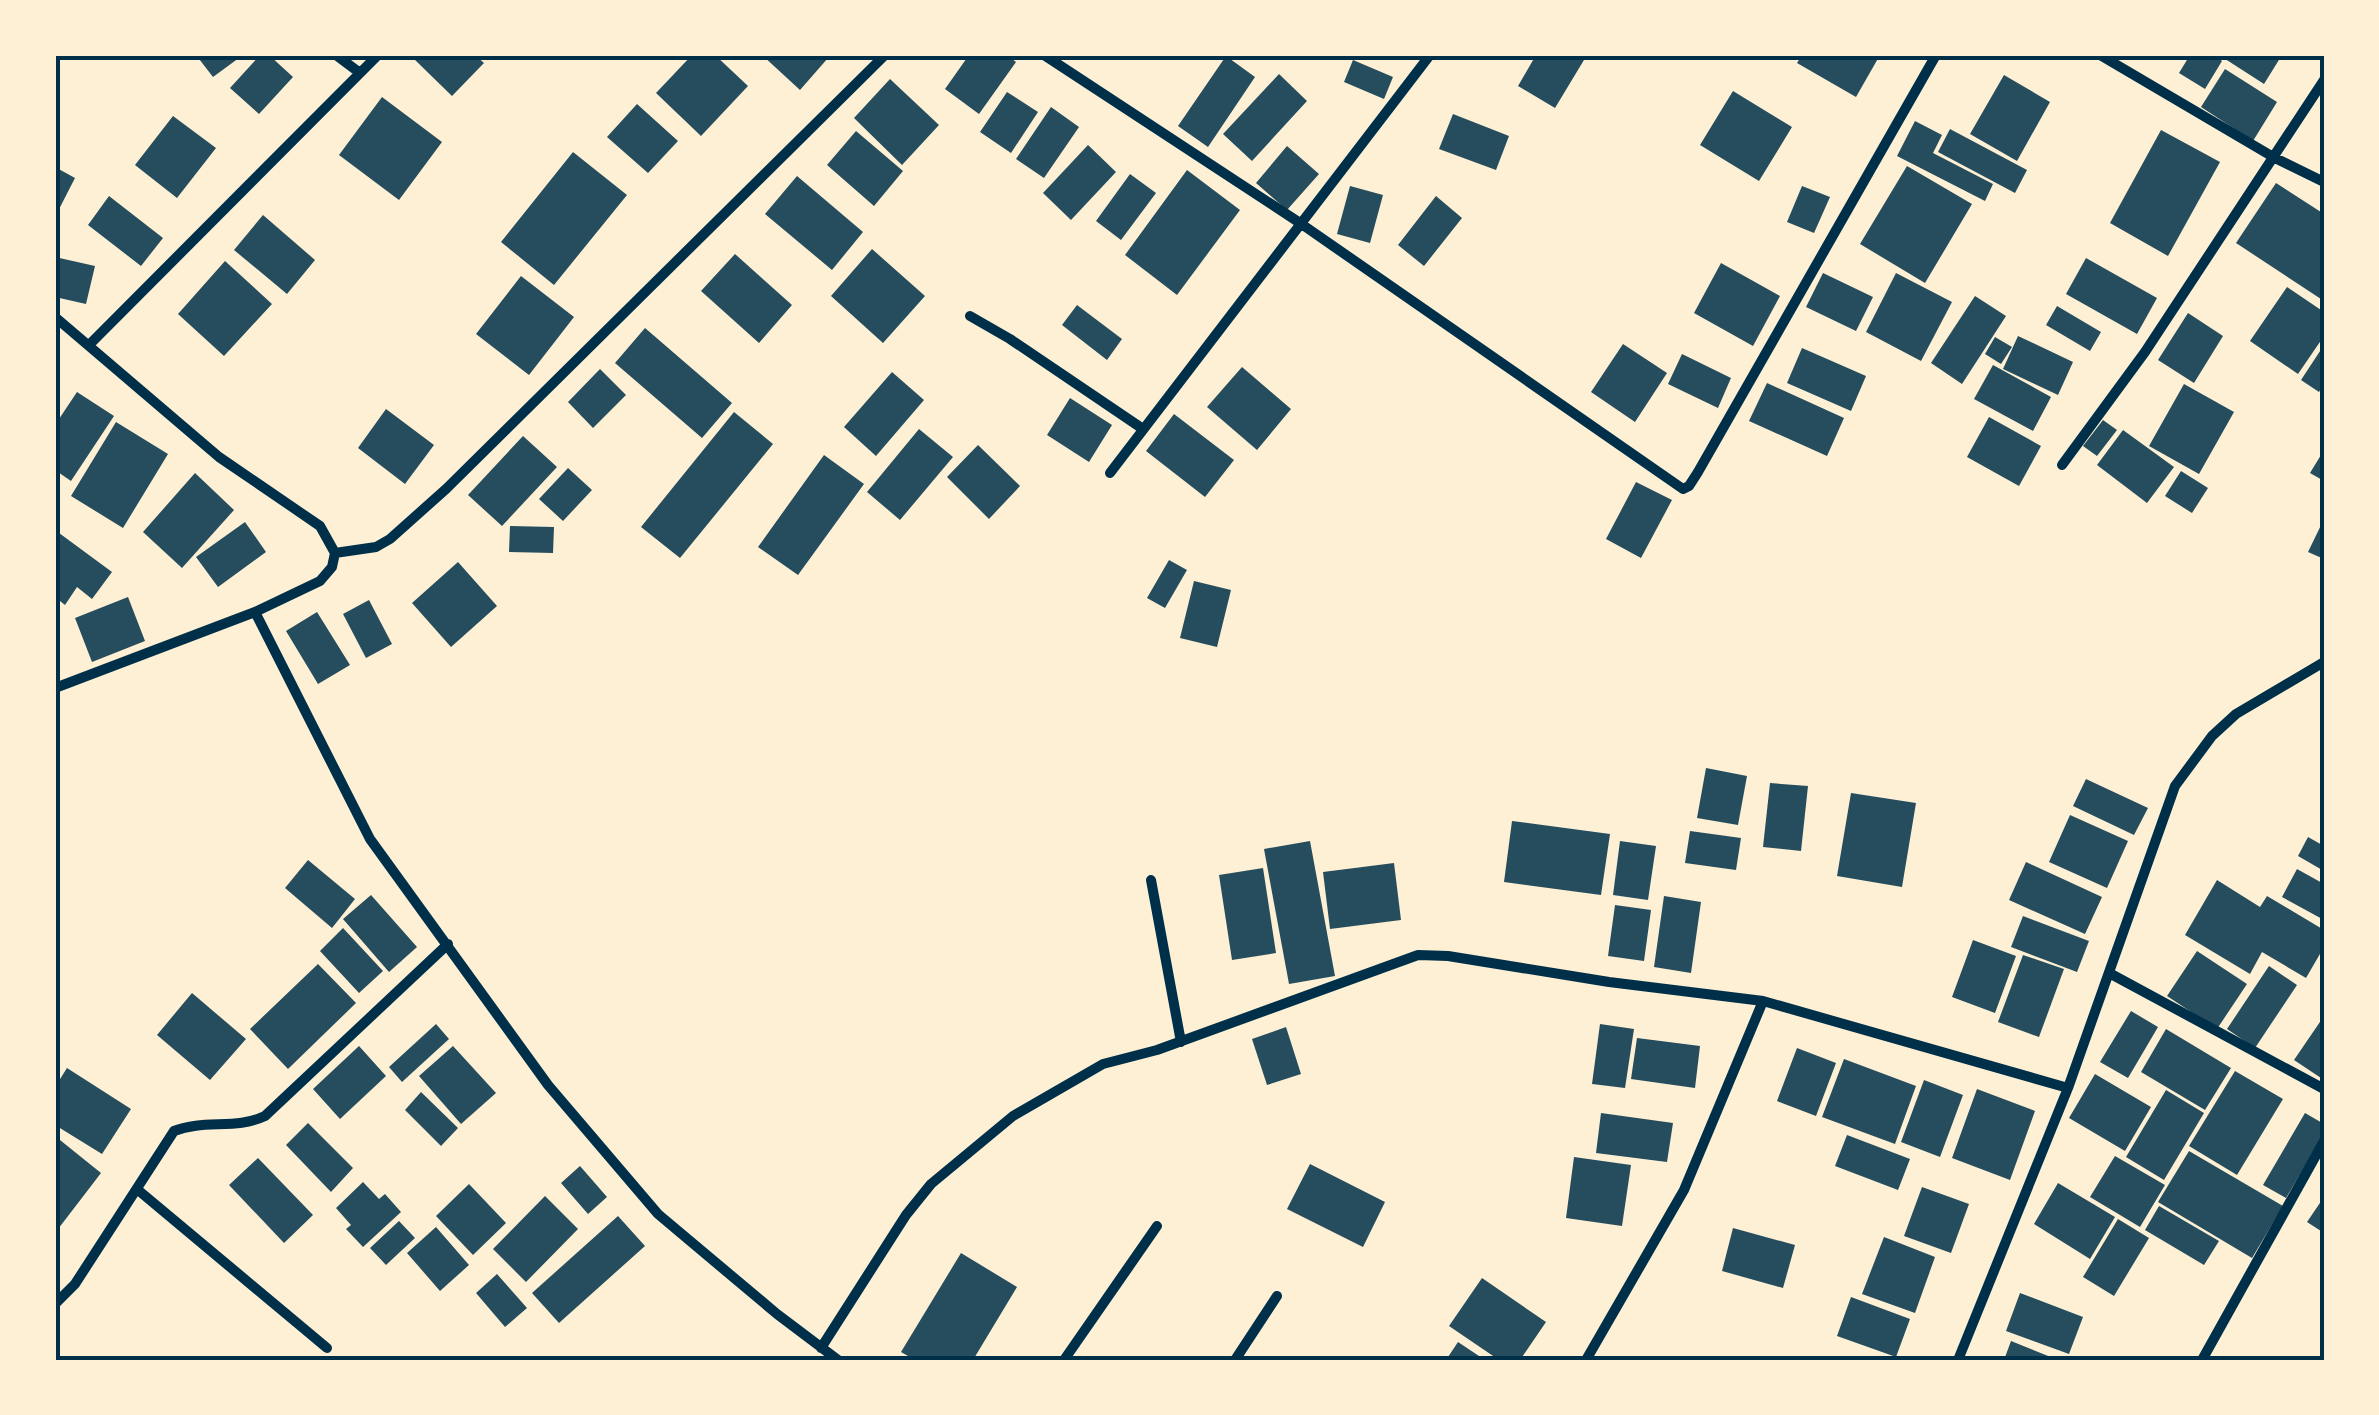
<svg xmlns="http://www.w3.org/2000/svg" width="2379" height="1415" viewBox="0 0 2379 1415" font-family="'DM Sans',sans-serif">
<rect width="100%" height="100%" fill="#fdf0d5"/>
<path fill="#264d5e" d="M196,55H243L213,77Z
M260,55H269L293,77L259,114L230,88Z
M415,55H475L484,63L452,96L413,58Z
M692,55H715L748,86L701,136L656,93Z
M762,55H825L828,58L800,90Z
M969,55H1007L1016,62L979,114L945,89Z
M1536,55H1587L1555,108L1518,86Z
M1802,55H1880L1856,97L1797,63Z
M2190,55H2214L2222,61L2205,89L2179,73Z
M2219,55H2282L2264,84Z
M1226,56L1255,77L1208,147L1178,126Z
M1353,60L1393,77L1384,99L1344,82Z
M2225,69L2277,102L2253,141L2201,107Z
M1279,74L1307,101L1252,161L1223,134Z
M2004,75L2050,102L2017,161L1970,134Z
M890,79L939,125L902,165L854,118Z
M1733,91L1792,127L1759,181L1700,145Z
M1007,92L1038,112L1011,153L980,132Z
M382,97L442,142L399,200L339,155Z
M637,104L678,141L648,173L607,137Z
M1051,107L1079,127L1044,178L1016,159Z
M1453,114L1509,136L1496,170L1439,149Z
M173,116L216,148L177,198L135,165Z
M1915,121L1942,135L1933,153L1993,184L1985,201L1897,156Z
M1950,129L2027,170L2015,193L1938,152Z
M2161,130L2220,162L2168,256L2110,223Z
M856,131L903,171L874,206L827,165Z
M1088,145L1116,172L1071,220L1043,193Z
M1287,146L1319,174L1287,210L1256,183Z
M573,152L627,195L554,285L501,242Z
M1907,166L1972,204L1925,283L1860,244Z
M55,167L75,178L55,217Z
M1187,170L1240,210L1177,295L1125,255Z
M1130,174L1156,193L1121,240L1096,221Z
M797,176L863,232L832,270L765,214Z
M2276,183L2324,214V301L2236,243Z
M1350,186L1383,195L1370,243L1337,234Z
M1802,186L1830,197L1814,233L1787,222Z
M109,196L163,238L141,266L88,225Z
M1436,196L1462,218L1424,266L1398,245Z
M263,215L315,260L287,294L234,250Z
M872,249L925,296L883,343L831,296Z
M735,254L792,305L759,343L701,291Z
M55,257L95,266L86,304L55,297Z
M2086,258L2157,298L2137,334L2066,294Z
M225,261L272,304L224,356L178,314Z
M1721,263L1780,296L1753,346L1694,313Z
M1823,273L1873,297L1856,331L1806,307Z
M1896,273L1952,302L1921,361L1866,332Z
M521,276L574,317L529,375L476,334Z
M2287,287L2324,312V336L2298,374L2250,341Z
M1975,296L2006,316L1962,384L1931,363Z
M1077,305L1122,339L1107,360L1062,325Z
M2057,306L2101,332L2090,351L2046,325Z
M2188,313L2223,336L2194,383L2158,360Z
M645,328L732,403L702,438L615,363Z
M2018,336L2073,362L2058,395L2003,369Z
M1995,337L2012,347L2001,364L1985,354Z
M1623,344L1667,373L1635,422L1591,392Z
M2324,345V384L2319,392L2301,380Z
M1802,348L1866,376L1851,411L1787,383Z
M1682,354L1731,378L1718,408L1668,384Z
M1993,365L2051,397L2033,431L1974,399Z
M1242,367L1291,409L1257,450L1207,407Z
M600,369L626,395L593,428L568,402Z
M892,372L924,400L876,456L844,427Z
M1767,383L1844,418L1827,456L1749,421Z
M2184,384L2234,412L2199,474L2149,446Z
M77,392L114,416L71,481L55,470V425Z
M1070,398L1112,425L1089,462L1047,435Z
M386,409L434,445L405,484L358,448Z
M734,412L773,444L680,558L641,527Z
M1174,414L1234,460L1205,497L1146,451Z
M1989,417L2041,446L2019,486L1967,457Z
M2103,420L2117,430L2097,456L2083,446Z
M116,422L168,454L123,528L71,496Z
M919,429L953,457L900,520L867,492Z
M2123,430L2174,467L2147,503L2097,465Z
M523,436L557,467L502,526L468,495Z
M978,445L1020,486L989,519L947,477Z
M2324,450V481L2310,473Z
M824,455L864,484L798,575L758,547Z
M568,468L592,490L563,521L539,499Z
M2181,471L2208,488L2192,513L2165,496Z
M195,473L234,510L182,568L143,532Z
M1636,482L1672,500L1641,558L1606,539Z
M2324,519V559L2308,552Z
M245,522L266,552L218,587L196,557Z
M510,526L554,527L553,553L509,552Z
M55,530L112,572L92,599L77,587L65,605L55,597Z
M1169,560L1187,570L1165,608L1147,598Z
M458,562L497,606L451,647L412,603Z
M1194,581L1231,590L1217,647L1180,638Z
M128,597L145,641L92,662L75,618Z
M369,600L392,644L366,658L343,614Z
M317,612L350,665L318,684L286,631Z
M1706,768L1747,776L1738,825L1697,818Z
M2086,779L2148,808L2134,835L2073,806Z
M1770,783L1808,786L1801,851L1763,847Z
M1851,793L1916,803L1902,887L1837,876Z
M2070,815L2128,841L2107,888L2049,862Z
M1512,821L1610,834L1601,895L1504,882Z
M1690,831L1741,838L1736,870L1685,863Z
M2308,837L2324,846V871L2298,856Z
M1310,841L1335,976L1289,984L1264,849Z
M1620,841L1656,846L1648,900L1613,895Z
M308,860L355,899L332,928L285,888Z
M2026,862L2102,897L2085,934L2009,900Z
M1394,863L1401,920L1330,929L1323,872Z
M1263,868L1276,953L1232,960L1219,875Z
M2297,869L2324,884V920L2282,897Z
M2217,880L2260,907L2267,896L2324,930V947L2306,978L2262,952L2250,974L2185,935Z
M371,895L417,947L389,972L343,919Z
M1664,896L1701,902L1691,973L1654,967Z
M1615,905L1651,910L1644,961L1608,956Z
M2023,916L2089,941L2077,972L2011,947Z
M343,928L383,971L359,993L320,951Z
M1973,940L2016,956L1995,1013L1952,997Z
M2197,951L2247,984L2217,1029L2167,996Z
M2023,955L2064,969L2039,1037L1998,1022Z
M318,964L356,1003L288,1069L250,1029Z
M2269,966L2297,985L2255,1048L2227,1029Z
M192,993L246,1039L210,1080L157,1035Z
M2131,1011L2158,1027L2128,1078L2100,1062Z
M2324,1016V1080L2294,1060Z
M436,1024L449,1039L402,1082L389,1067Z
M1600,1024L1634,1029L1625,1088L1592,1084Z
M1286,1027L1301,1074L1267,1085L1252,1039Z
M2166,1029L2231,1068L2205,1110L2141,1072Z
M1637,1038L1700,1046L1695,1088L1631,1079Z
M359,1046L386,1076L340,1119L313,1089Z
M453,1046L496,1093L461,1124L419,1076Z
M1797,1048L1836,1063L1816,1116L1777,1101Z
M1844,1059L1916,1086L1895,1144L1822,1117Z
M67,1068L131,1109L102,1154L55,1125V1087Z
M2235,1071L2283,1099L2237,1175L2189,1146Z
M2095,1074L2151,1107L2125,1151L2069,1118Z
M1924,1080L1963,1095L1940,1157L1901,1142Z
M1977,1089L2035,1111L2010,1180L1952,1158Z
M2166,1090L2204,1113L2164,1180L2126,1157Z
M421,1092L458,1128L441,1146L405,1110Z
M1601,1113L1673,1123L1667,1162L1596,1153Z
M2305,1113L2324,1124V1134L2286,1198L2263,1185Z
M308,1123L353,1168L331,1192L286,1145Z
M1847,1135L1910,1159L1898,1190L1835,1166Z
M55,1136L101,1173L55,1233Z
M2189,1151L2283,1206L2252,1258L2158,1202Z
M2115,1156L2165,1185L2140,1227L2090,1197Z
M1574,1157L1631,1165L1622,1226L1566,1218Z
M258,1158L313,1215L284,1243L229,1185Z
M1310,1164L1385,1202L1363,1247L1287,1209Z
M580,1166L607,1197L588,1214L561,1183Z
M363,1182L379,1199L385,1194L401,1212L363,1247L346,1229L351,1225L336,1208Z
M2058,1183L2115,1217L2090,1259L2034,1224Z
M469,1184L506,1223L473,1255L436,1216Z
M1922,1187L1969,1204L1951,1253L1904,1236Z
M545,1196L578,1229L526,1282L493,1249Z
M2324,1197V1233L2307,1222Z
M2159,1206L2219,1241L2204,1265L2145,1230Z
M618,1216L645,1246L559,1323L532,1293Z
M2118,1219L2149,1238L2114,1296L2083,1277Z
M399,1221L415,1238L386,1265L370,1248Z
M436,1227L469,1265L440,1291L407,1253Z
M1733,1228L1795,1245L1783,1288L1722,1271Z
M1884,1237L1935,1257L1915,1313L1862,1294Z
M961,1253L1017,1287L973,1360H915L901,1352Z
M497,1274L527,1308L505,1327L476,1293Z
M1482,1278L1546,1322L1520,1360H1499L1449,1326Z
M2020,1293L2083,1317L2069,1354L2006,1331Z
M1851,1297L1910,1319L1896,1357L1837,1336Z
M2011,1341L2058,1360H2004Z
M1458,1342L1485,1360H1446Z"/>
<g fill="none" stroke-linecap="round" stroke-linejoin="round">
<path stroke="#003049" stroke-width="10" d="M336,55L360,73
M1044,55L1300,223L1683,489L1689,486L1698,472L1936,55
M2100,55L2275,158L2324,182
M970,316L1010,339L1143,429
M55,317L219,457L320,526L335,553L332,567L320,581L255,612L55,688
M90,344L378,55
M2062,465L2145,352L2324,80
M1110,473L1430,55
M335,553L376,547L390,539L446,489L885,55
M255,612L370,839L548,1085L658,1214L777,1314L838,1360
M1151,880L1181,1042
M2111,974L2324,1089
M138,1190L327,1348
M55,1304L75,1284L174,1131C204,1119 236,1130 265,1116L448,944
M821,1348L906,1215L931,1184L1013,1116L1103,1064L1157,1050L1418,955L1448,956L1609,982L1763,1001L2068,1088
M1064,1360L1157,1226
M1235,1360L1277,1296
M1586,1360L1684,1190L1763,1001
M1958,1360L2068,1088L2175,786L2212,736L2236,714L2324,662
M2202,1360L2324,1141"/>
</g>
<rect width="2379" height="1415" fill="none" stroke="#fdf0d5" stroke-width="115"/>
<rect x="58" y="58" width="2264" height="1300" fill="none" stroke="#003049" stroke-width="4"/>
</svg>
